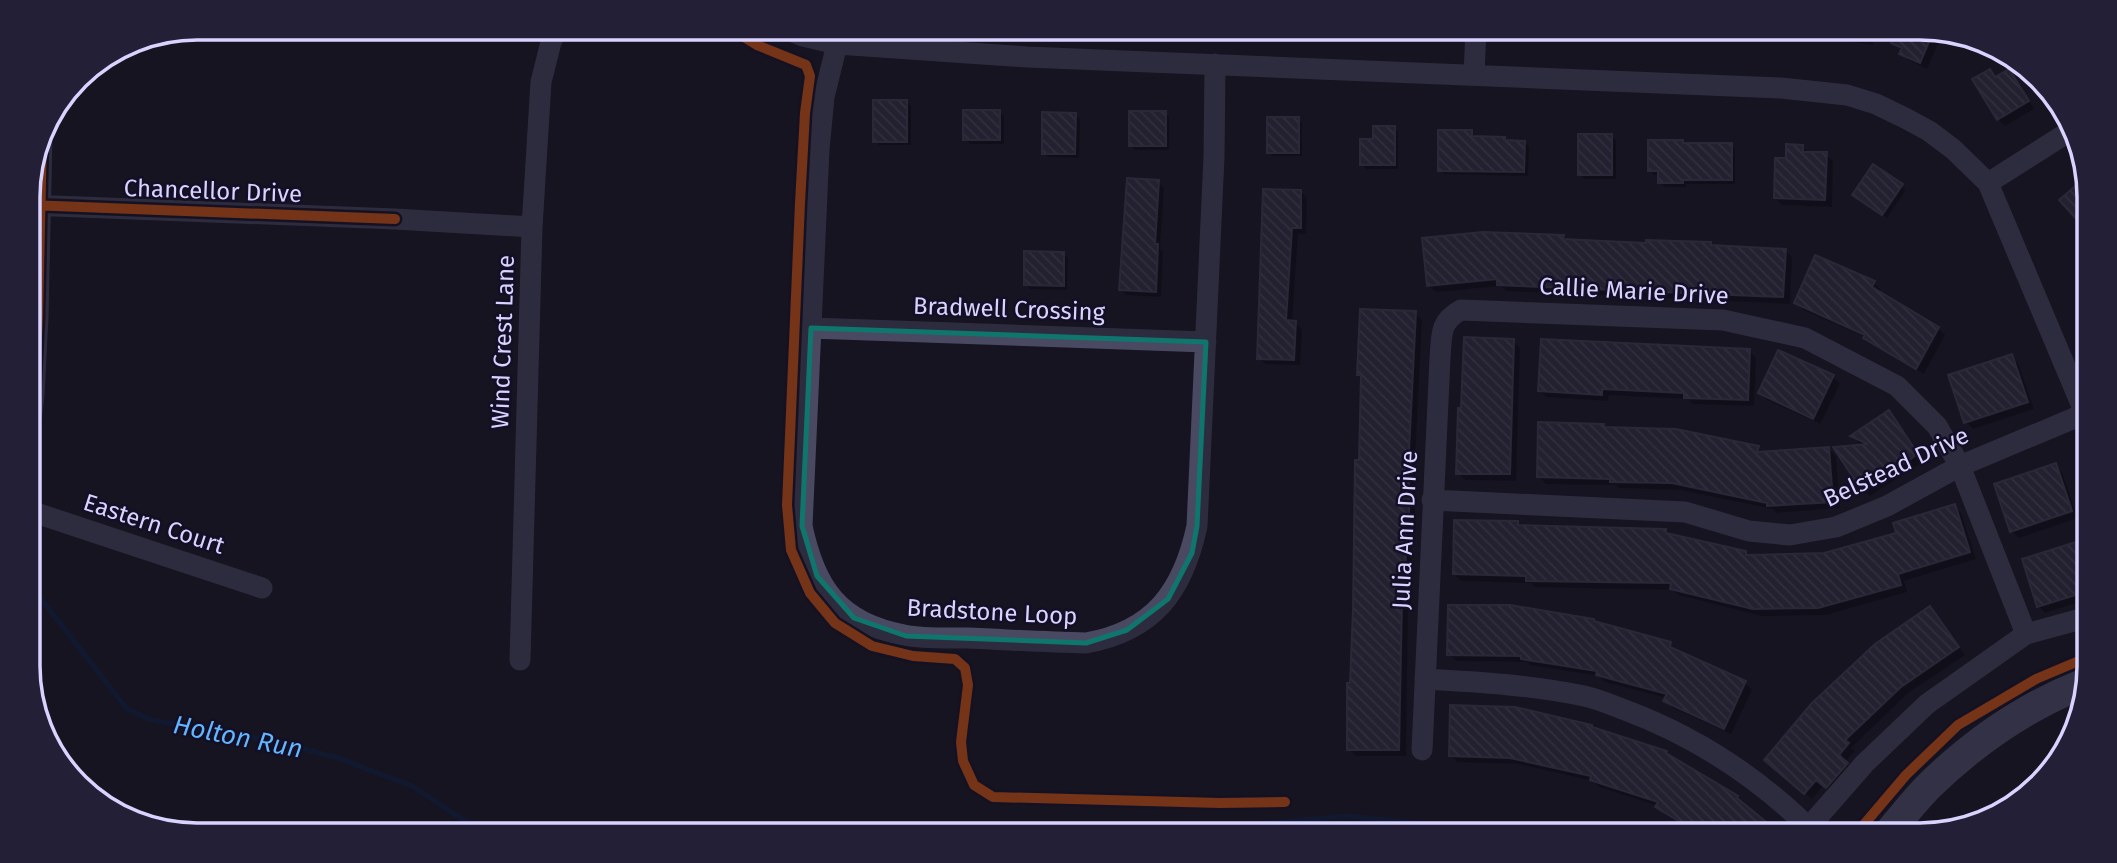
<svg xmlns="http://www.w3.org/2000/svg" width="2117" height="863" viewBox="0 0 2117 863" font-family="'Fira Sans',sans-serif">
<defs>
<pattern id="building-back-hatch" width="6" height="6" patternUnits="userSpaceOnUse" patternTransform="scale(1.75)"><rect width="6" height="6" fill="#343243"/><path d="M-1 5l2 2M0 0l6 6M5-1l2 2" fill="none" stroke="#514f5f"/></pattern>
</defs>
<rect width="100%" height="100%" fill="#161421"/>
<path fill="#0007" d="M1526,28H1551V32L1528,31Z
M1688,28H1715V33L1692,32Z
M1756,28H1793V34H1760Z
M1833,28H1876L1873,45L1839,40L1832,33Z
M1899,28H1920L1943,32L1927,69L1908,60L1901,53L1903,51L1893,43Z
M1990,71L1997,78L2009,71L2016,78L2034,109L2005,126L1998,119Z
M907,102L911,106V145H879L875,141Z
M1000,112L1004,117V144H970L965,139Z
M1165,113L1169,117V150H1135L1131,146Z
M1075,115L1080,119L1079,158L1048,157L1043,153Z
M1298,119L1302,123V156H1273L1268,152Z
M1394,128L1398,132V169H1366L1361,164Z
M1471,131L1476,138L1504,139L1507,142H1525L1529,147L1528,176L1444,174L1440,170Z
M1612,136L1616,140V179H1584L1580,174Z
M1682,142L1685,145H1731L1735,149V184H1686V187H1665L1660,182V175H1654L1650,171Z
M1803,147L1810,154H1826L1833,161L1832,207L1782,205L1775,198L1787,160Z
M1873,166L1906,190L1887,218L1858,199Z
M1158,182L1164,188L1160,249L1163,252L1161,297L1126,295L1120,290Z
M1301,192L1307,198L1306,234H1298L1292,322H1295L1302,329L1300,365L1265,364L1259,358Z
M1563,237L1567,241L1785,250L1792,258L1790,304L1506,291L1501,286L1436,292L1428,285Z
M1063,254L1068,258L1067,290L1030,289L1026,285Z
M1874,283L1881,290L1879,293L1938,328L1945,335L1924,374L1873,345L1865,337L1803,310L1796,303Z
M1415,313L1422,320L1415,459V530H1412L1411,605H1408L1406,756H1356L1349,749L1363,378L1359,374Z
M1513,341L1520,348L1516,481L1465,480L1458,473L1463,410Z
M1749,351L1756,358L1754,406L1693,404L1688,399L1609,395L1608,401L1546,397L1539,390Z
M2011,356L2018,363L2034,409L1973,429L1966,422Z
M1833,377L1840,384L1820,424L1767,400L1760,393Z
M1889,413L1896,420L1924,461L1870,496L1863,489L1867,446L1859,443L1853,436Z
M1603,425L1607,429L1758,448L1764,454L1829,449L1836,456L1840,508L1776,513L1773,509L1680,490L1619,488L1616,485L1546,484L1539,476Z
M2055,465L2062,472L2078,518L2019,538L2012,531Z
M1954,506L1961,513L1976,559L1904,581L1907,592L1826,615L1761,616L1679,595L1673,590L1535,587L1530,583L1461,581L1454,574L1517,523L1521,527L1666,530L1671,536L1746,552L1750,556L1825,555L1898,534Z
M2082,542V601L2045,613L2038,606L2024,561Z
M1930,608L1937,615L1965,655L1908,693L1851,748L1855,751L1845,762L1854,771L1833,794L1824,785L1812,799L1773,766Z
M1593,620L1598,624L1670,644L1677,651L1745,683L1752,690L1731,734L1673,708L1666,701L1667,698L1605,682L1599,676L1530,665L1527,662L1456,661L1449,654Z
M1594,729L1666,752L1673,760L1737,797L1780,835H1700L1664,814L1658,806L1599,787L1593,781L1518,764L1457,762L1450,755Z"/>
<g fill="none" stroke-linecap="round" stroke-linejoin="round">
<path stroke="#0d2144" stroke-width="5" d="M31,586L127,709L151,720L273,741L338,758L412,786L486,835
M1201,835L1220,828L1240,830L1270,823L1347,816L1489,831L1521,825L1540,835"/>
</g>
<path fill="url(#building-back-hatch)" stroke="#433f54" stroke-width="2" d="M1897,28L1934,30L1920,63L1899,54L1902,48L1891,43Z
M1990,69L1995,77L2009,69L2029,101L1997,120L1972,79Z
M873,100H907V142H873Z
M963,110H1000V140H963Z
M1129,111H1166V146H1129Z
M1042,112L1076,113L1075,154H1042Z
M1267,117H1299V153H1267Z
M1373,126H1395V165H1360V139H1373Z
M1438,130H1472V136L1505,137V140L1525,141L1524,172L1438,171Z
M1578,134H1612V175H1578Z
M1648,140H1683V143H1732V180H1683V183H1658V171H1648Z
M1786,144L1803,145V152H1827L1825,200L1774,198L1775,158H1786Z
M1873,164L1903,184L1882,215L1852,195Z
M2087,176V231L2059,200Z
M1127,178L1159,180L1155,244H1158L1156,292L1119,290Z
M1263,189L1301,190V228H1292L1286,320L1296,321L1294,360L1257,359Z
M1483,232L1564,235L1563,239L1646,243V240L1711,242V245L1786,249L1783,297L1497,285V279L1427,286L1422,238Z
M1024,251L1064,252V286L1024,285Z
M1815,255L1875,281L1872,287L1939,327L1916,369L1863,338L1865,335L1794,303Z
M1360,309L1416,311L1409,451V524H1406L1405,599H1402L1399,750H1347V683H1350L1353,609L1355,460H1359L1361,375H1357Z
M1464,337L1514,339L1510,474H1456L1458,408H1461Z
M1541,339L1750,349L1748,400L1684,398V393L1602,389V395L1538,391Z
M1778,350L1834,375L1813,419L1758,393Z
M2012,354L2028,402L1964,423L1948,375Z
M1889,410L1918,454L1862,491L1833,447L1868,444L1850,436Z
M1538,422L1604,424V427L1676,429L1759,446L1757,452L1829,447L1833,502L1767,506V503L1672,483L1610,482V479L1537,477Z
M2056,463L2072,511L2010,532L1994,484Z
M1955,504L1970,552L1898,574L1901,585L1818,608L1753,609L1670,589L1671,583L1526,581V576L1453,574L1454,520L1518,521V525L1666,529V533L1746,551V555L1824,553L1896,533L1893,523Z
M2082,540V593L2037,607L2022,559Z
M1448,605H1510L1594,619V621L1671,642L1670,647L1746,681L1724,729L1663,701L1667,694L1596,675L1597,671L1521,659V656L1447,655Z
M1930,606L1959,647L1901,687L1845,740L1849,743L1839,755L1848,763L1826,788L1816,780L1804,794L1764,760L1812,703L1875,644Z
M1450,705L1515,707L1592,725V727L1667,751L1666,753L1738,796L1737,798L1782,835H1702L1655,807L1658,802L1590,780L1591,776L1510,758L1449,756Z"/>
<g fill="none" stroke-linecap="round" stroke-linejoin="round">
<path stroke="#4a4962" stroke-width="21" d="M783,28L803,36L837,44L1027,57L1781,88L1847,95L1876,104L1905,118L1929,131L1953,149L1988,183L2084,411
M837,44L824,97L819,149L802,526C815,588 839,623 904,635C924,639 947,638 968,638C1008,640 1047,642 1086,643C1154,631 1183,591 1197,526L1214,157L1215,64
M1474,75L1476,28
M1988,183L2070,131
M29,205L395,219L532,227
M811,328L1206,342
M30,427L34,396L38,317L42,135
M1432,500L1685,512L1749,531L1790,535L1836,527L1887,506L1960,466L2084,414
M30,511L262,588
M520,660L532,227L541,82L551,42L558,28
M1425,679C1479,682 1531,685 1584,696C1598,699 1612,705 1625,710C1697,737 1762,780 1816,835
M1422,750L1440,358C1442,335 1439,322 1461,310L1723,320L1805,338L1897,386L1937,426L1960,466L2026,634
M1809,827L1865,763L1927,704L2026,634L2081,619"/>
<path stroke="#575674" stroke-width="30" d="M1887,835C1901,818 1914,801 1929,786C1973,743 2023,708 2080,685"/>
<g stroke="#130f26" stroke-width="15">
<path id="cycleway" d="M729,28L757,45L806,65L810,76L805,113L800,203L787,505L791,550L810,593L835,623L872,646L913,656L955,659L965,668L968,685L961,742L963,761L974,785L993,797L1220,803L1285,802
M29,205L395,219
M30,427L34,396L38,317L42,135
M1855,835L1906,775L1958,725L2036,679L2081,660"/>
</g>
<use href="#cycleway" stroke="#e8590c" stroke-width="10"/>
</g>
<path d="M0 0H2117V863H0ZM811,328L1206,342L1197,526L1192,553L1168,599L1127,630L1086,643L906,636L854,618L817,576L802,526Z" fill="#161421" fill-opacity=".55" fill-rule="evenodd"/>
<path fill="none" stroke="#0f766e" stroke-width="5" stroke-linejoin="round" d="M811,328L1206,342L1197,526L1192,553L1168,599L1127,630L1086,643L906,636L854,618L817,576L802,526Z"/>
<g text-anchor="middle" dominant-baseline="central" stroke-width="5" stroke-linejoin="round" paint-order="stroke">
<g font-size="24" fill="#d9d4ff" stroke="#130f26">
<text transform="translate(213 191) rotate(2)">Chancellor Drive</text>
<text transform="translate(1634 291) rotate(3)">Callie Marie Drive</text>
<text transform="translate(1009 309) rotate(2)">Bradwell Crossing</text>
<text transform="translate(503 342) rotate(-88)">Wind Crest Lane</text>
<text transform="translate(1896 467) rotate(-25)">Belstead Drive</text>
<text transform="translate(154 524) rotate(18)">Eastern Court</text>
<text transform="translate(1405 530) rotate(-87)">Julia Ann Drive</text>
<text transform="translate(992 612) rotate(3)">Bradstone Loop</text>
</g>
<g font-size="26" font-style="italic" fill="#62b6ff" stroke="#130f26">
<text transform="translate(238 737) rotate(11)">Holton Run</text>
</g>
</g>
<path d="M0 0H2117V863H0ZM197 40H1920A157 157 0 0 1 2077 197V666A157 157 0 0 1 1920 823H197A157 157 0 0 1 40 666V197A157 157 0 0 1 197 40Z" fill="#231f37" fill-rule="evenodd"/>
<path fill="none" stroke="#d9d4ff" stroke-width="3.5" d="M197 40H1920A157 157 0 0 1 2077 197V666A157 157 0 0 1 1920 823H197A157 157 0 0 1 40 666V197A157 157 0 0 1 197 40Z"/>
</svg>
